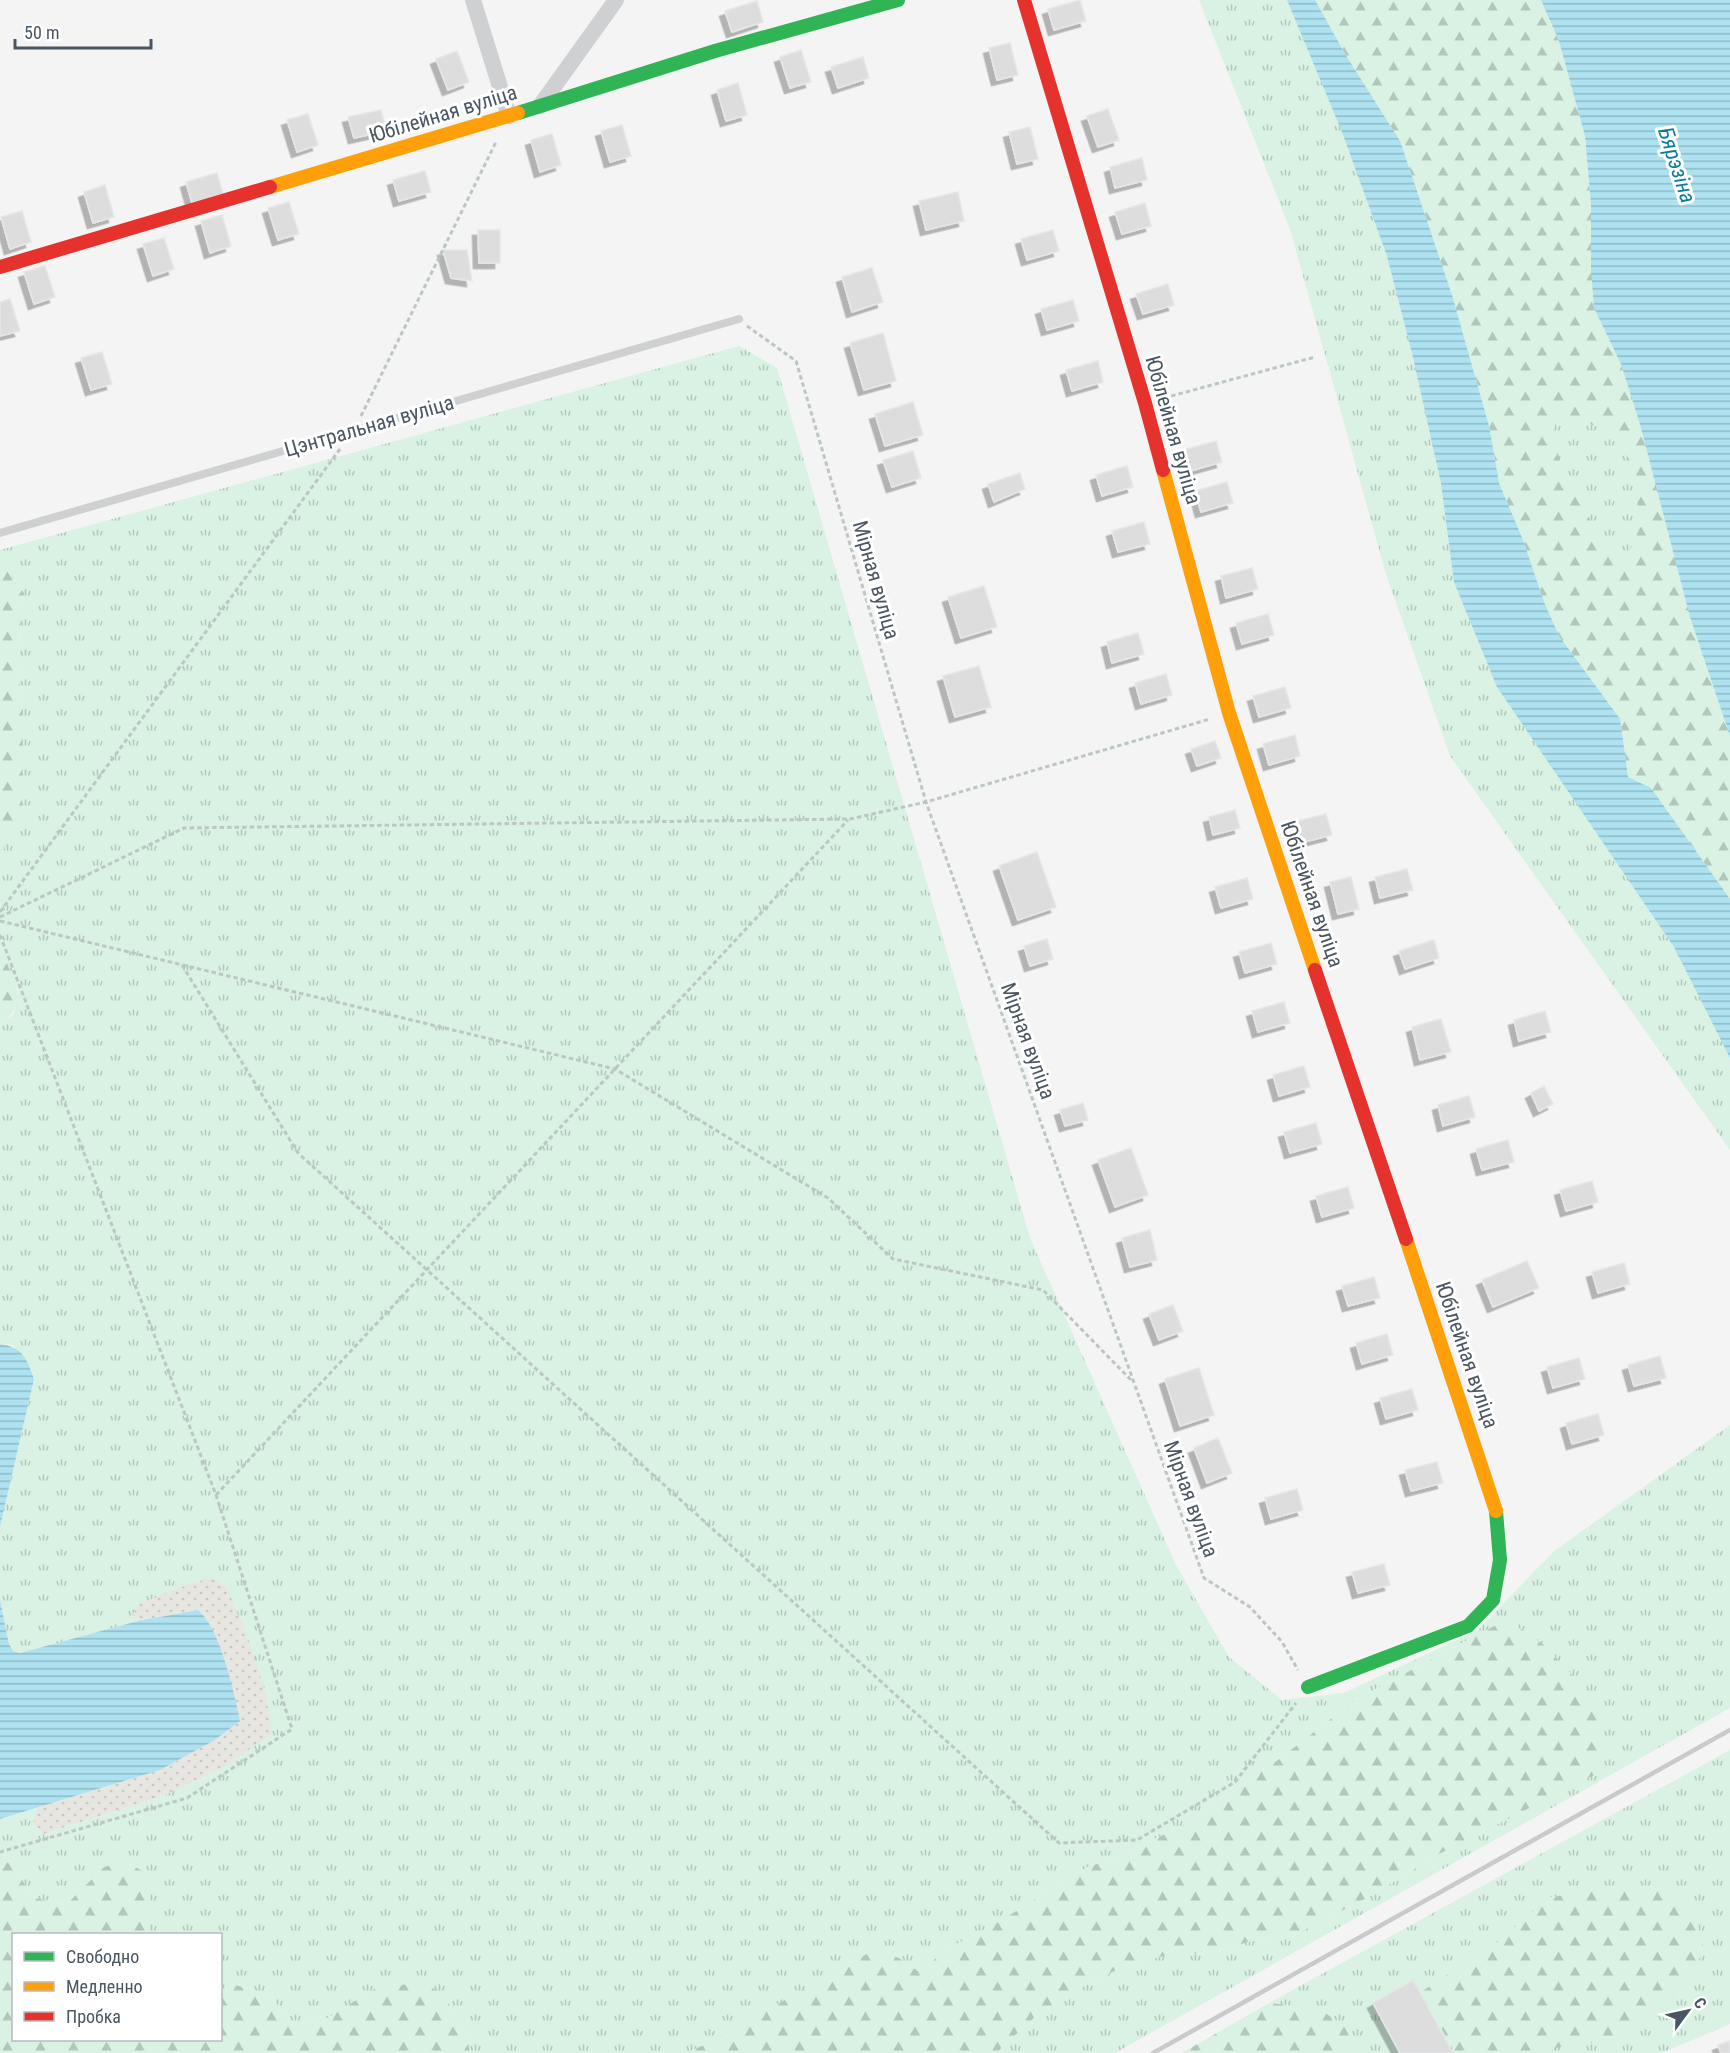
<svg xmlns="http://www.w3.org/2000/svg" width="1730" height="2053" viewBox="0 0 1730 2053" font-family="'Roboto Condensed',sans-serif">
<defs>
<pattern id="grass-tufts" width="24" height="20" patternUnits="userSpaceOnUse" patternTransform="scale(1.5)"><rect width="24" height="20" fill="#d9f2e3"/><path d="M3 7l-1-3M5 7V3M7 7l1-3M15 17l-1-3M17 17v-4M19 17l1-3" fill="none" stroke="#b2c7bb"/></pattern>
<pattern id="forest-firs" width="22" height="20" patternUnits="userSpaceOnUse" patternTransform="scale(1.5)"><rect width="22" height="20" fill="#d9f2e3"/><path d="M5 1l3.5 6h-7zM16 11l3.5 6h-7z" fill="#b2c7bb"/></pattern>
<pattern id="sand-dots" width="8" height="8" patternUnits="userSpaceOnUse" patternTransform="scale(1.5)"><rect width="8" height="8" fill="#e7e6e1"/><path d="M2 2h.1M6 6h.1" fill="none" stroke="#c8c7c4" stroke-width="1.8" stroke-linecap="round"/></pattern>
<pattern id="water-rules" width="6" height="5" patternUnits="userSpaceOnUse" patternTransform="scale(1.5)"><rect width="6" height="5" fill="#aee2f0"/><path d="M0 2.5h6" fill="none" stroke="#90bac6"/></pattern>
<filter id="shadow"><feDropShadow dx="-5.5" dy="5.5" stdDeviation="0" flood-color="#0004"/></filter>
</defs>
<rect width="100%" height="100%" fill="#f4f4f4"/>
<path fill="url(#grass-tufts)" d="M1199,0H1541L1730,736V1150L1450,756L1385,571L1290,229Z
M739,346L777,368L1030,1238L1176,1565L1229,1657L1282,1700L1344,1693L1478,1630L1553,1552L1730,1425V1708L1115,2053H996L1038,2014L1082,1987L1129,1964L1173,1954L1214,1953L1254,1940L1296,1934L1365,1899L1437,1855L1498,1624L1355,1700L1278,1760L1182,1826L1117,1857L1088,1867L995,1924L955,1945L918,1971L899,1958L686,2053H470L467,2037L453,2017L447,1996L376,1988L326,2019L293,2025L270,1995L232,1984L221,1990L220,1934H149V1875L104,1867L67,1905L31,1897L13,1862L0,1863V1819L37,1808L33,1823L43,1834L165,1795L272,1734L227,1588L133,1613L138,1621L20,1653L13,1651L9,1644L0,1600V1527L34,1379L13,1345L0,1344V1025L14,1014L19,991L0,952V856L4,850L23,712L17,659L24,593L8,571L0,572V550Z
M1730,1750V2024L1662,2053H1356L1346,2028L1269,2003Z"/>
<path fill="url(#forest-firs)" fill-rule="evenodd" d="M1315,0H1541L1559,41L1585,136L1591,204V269L1594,308L1621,364L1730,736V899L1651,788L1628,777L1620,719L1559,636L1544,602L1523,540L1499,483L1489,426L1452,295L1400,141L1345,54ZM1563,415C1584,421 1609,428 1623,448C1629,456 1630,469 1632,479C1639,509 1646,532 1624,558L1607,546L1596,532L1584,507L1567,485L1553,436L1556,419Z
M8,571L24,593L17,659L23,712L22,812L0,856V572Z
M0,952C15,981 32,1000 0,1025Z
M1498,1624L1516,1626L1543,1644L1594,1698L1604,1770L1437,1855L1365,1899L1296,1934L1254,1940L1214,1953L1173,1954L1129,1964L1082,1987L1038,2014L996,2053H686L706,2044L874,1950L899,1958L918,1971L955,1945L995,1924L1088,1867L1117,1857L1182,1826L1278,1760L1355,1700Z
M125,1861L149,1875V1934H14V2040H220L221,1990L232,1984L270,1995L293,2025L326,2019L376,1988L423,1983L447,1996L453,2017L467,2037L470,2053H0V1863L13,1862L31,1897L66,1905L104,1867Z
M1653,1885L1693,1907L1704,1949L1684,1990L1611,2043H1568L1546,2053H1455L1421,1992L1496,1943L1550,1897Z
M1269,2003L1320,2009L1346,2028L1356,2053H1182Z"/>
<path fill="url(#sand-dots)" d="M212,1578L227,1588L249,1641L265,1691L272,1734L223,1767L165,1795L43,1834L33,1823L37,1808L160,1770L215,1740L239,1722C234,1694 220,1627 198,1610L138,1621L133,1614L139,1604L192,1583Z"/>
<path fill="url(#water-rules)" d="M1287,0H1315L1345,54L1400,141L1452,295L1489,426L1499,483L1523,540L1544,602L1559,636L1620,719L1628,777L1651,788L1730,899V1058L1674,947L1497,687L1454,582L1441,483L1412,353L1387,256L1342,132Z
M1541,0H1730V736L1690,617L1640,424L1621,364L1594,308L1591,269V204L1585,136L1559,41Z
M0,1344C23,1347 27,1359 34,1379L0,1527Z
M0,1600L9,1644L13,1651L20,1653L138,1621L198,1610C220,1627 234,1693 240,1721L215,1740L160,1770L0,1819Z"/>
<path fill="#ddddde" stroke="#e5e6e7" stroke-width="1.5" filter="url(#shadow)" d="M1080,0L1086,21L1054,30L1048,9Z
M757,1L763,22L732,32L725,11Z
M1010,43L1018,75L997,80L989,48Z
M801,50L811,82L790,88L780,57Z
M457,51L469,82L448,90L436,59Z
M863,57L869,78L838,88L831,67Z
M738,83L747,115L726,121L717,90Z
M1108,109L1119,140L1098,147L1087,116Z
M381,110L386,131L354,138L348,117Z
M308,114L318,145L297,152L287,120Z
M622,125L631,156L610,162L601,131Z
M1030,127L1038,159L1017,164L1009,132Z
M552,134L561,165L540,172L531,140Z
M1142,158L1147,180L1115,188L1110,167Z
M425,171L431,192L399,201L393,180Z
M217,173L223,194L192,203L186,182Z
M105,185L114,217L93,223L84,192Z
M958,192L964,221L926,230L919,201Z
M289,202L299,234L278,240L268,208Z
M1145,203L1151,226L1122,234L1115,212Z
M22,211L31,242L10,249L1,217Z
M222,215L231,246L210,253L201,221Z
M478,230H500V263H479Z
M1053,230L1059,251L1027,260L1021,239Z
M164,238L174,269L153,276L143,244Z
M443,250H467L472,281L451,278Z
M45,266L55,297L34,304L24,272Z
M872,268L883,302L852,312L842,277Z
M1168,284L1174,305L1143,314L1136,294Z
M10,299L20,331L0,336V302Z
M1073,300L1079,321L1047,330L1041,309Z
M883,333L896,381L864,390L850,343Z
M102,352L112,384L91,390L81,358Z
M1098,361L1103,382L1072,391L1066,370Z
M913,402L923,435L885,446L875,414Z
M1216,441L1222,462L1190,471L1184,450Z
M913,451L921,478L892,487L883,460Z
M1127,466L1133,487L1102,496L1096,475Z
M1020,473L1025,489L994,502L988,484Z
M1227,482L1233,503L1201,512L1195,491Z
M1144,522L1150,544L1118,552L1112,531Z
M1252,568L1258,589L1226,598L1221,576Z
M984,586L997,627L961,638L948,597Z
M1268,614L1274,635L1242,644L1236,623Z
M1138,633L1144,654L1112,663L1107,642Z
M979,666L991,707L955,717L943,676Z
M1166,674L1172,695L1141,704L1135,683Z
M1285,687L1291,708L1259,717L1253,696Z
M1295,735L1300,756L1269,765L1263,744Z
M1215,741L1221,758L1197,766L1191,749Z
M1235,810L1240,828L1213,835L1209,817Z
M1326,814L1332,835L1300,843L1294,822Z
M1037,852L1056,907L1018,920L999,866Z
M1407,869L1413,890L1380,898L1375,877Z
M1351,877L1359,909L1338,914L1330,882Z
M1247,878L1253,899L1221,908L1215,887Z
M1047,939L1053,959L1030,966L1024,946Z
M1434,940L1439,958L1405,969L1399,951Z
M1271,943L1277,964L1245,973L1239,952Z
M1284,1002L1290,1023L1258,1032L1252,1011Z
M1545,1011L1551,1032L1519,1041L1514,1020Z
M1441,1019L1451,1052L1420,1060L1412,1027Z
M1304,1066L1310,1087L1279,1096L1273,1075Z
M1544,1086L1553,1104L1539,1111L1531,1093Z
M1469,1096L1475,1117L1443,1126L1438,1105Z
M1083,1103L1088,1120L1065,1126L1060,1110Z
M1316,1123L1322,1144L1290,1153L1284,1132Z
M1508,1140L1514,1162L1482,1170L1476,1149Z
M1131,1148L1148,1195L1115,1207L1098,1160Z
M1592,1181L1598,1202L1566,1211L1560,1190Z
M1348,1187L1354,1208L1322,1217L1316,1196Z
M1150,1230L1157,1260L1130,1267L1122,1238Z
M1527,1261L1539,1288L1493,1307L1482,1280Z
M1624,1263L1630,1284L1598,1293L1592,1272Z
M1374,1277L1380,1298L1348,1306L1342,1286Z
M1173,1305L1183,1331L1159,1340L1149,1314Z
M1387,1334L1393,1355L1362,1364L1356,1343Z
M1660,1356L1666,1378L1634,1386L1628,1365Z
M1579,1358L1585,1379L1553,1388L1547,1367Z
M1199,1368L1214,1415L1180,1426L1165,1379Z
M1412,1389L1418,1410L1386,1419L1380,1398Z
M1598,1414L1604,1435L1572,1444L1566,1423Z
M1218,1438L1232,1473L1207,1483L1194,1448Z
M1437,1462L1443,1483L1411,1491L1405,1470Z
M1297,1489L1303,1510L1271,1519L1265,1498Z
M1384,1564L1390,1585L1358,1593L1352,1572Z
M1413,1980L1453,2053H1400L1373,2003Z
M1730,2041V2053H1721L1718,2045Z"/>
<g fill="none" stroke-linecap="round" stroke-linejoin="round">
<path stroke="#bcc7c4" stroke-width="3" stroke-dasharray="4.5 3" stroke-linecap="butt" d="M747,326L796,361L926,802L1204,1578L1250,1607L1282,1642L1298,1670
M1164,398L1315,357
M361,416L496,142
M0,912L340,449
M0,917L184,828L850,819L926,802L1210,719
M0,921L615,1069L828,1198L893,1259L1043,1290L1133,1382
M0,935L216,1495L292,1729L187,1798L0,1852
M182,965L298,1153L1059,1843L1137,1840L1235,1782L1296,1703
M216,1495L848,820"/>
<path stroke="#ced0d2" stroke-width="8" d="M0,533L739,319"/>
<path stroke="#ced0d2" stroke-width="16" d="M473,0L509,116
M540,106L616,0"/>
<path stroke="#30b455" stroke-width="14" d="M518,113L715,51L898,0
M1308,1687L1468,1626L1493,1600L1500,1560L1496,1511"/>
<path stroke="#ff9f0a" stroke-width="14" d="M270,187L518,113
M1163,470L1229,713L1315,970
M1406,1239L1496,1511"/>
<path stroke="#e5322d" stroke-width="14" d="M1024,0L1145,403L1163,470
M0,267L270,187
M1315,970L1406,1239"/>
<path stroke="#c9cacc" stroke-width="4.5" d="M1153,2053L1730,1730"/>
</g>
<g text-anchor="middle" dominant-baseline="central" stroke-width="6" stroke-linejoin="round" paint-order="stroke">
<g font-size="21" fill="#4a5661" stroke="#fff">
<text transform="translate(443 114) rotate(-17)">Юбілейная вуліца</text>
<text transform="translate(369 426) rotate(-16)">Цэнтральная вуліца</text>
<text transform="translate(1173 430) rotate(74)">Юбілейная вуліца</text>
<text transform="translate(876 580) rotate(74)">Мірная вуліца</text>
<text transform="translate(1312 894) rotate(71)">Юбілейная вуліца</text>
<text transform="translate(1028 1041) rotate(70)">Мірная вуліца</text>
<text transform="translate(1467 1355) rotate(71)">Юбілейная вуліца</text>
<text transform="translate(1191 1499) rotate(70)">Мірная вуліца</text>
</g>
<g font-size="22" font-style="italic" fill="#0c7c9b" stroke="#fff">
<text transform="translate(1677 165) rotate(72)">Бярэзіна</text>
</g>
</g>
<rect x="12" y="1933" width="210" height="108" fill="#ffffff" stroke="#b7bbc0" stroke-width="1.5"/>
<rect x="24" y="1952" width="30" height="9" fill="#30b455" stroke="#b7bbc0" stroke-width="1.5"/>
<text x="66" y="1963" font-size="18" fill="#4a5661">Свободно</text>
<rect x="24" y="1982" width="30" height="9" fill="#ff9f0a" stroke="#b7bbc0" stroke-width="1.5"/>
<text x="66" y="1993" font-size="18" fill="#4a5661">Медленно</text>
<rect x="24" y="2012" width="30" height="9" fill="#e5322d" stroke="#b7bbc0" stroke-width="1.5"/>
<text x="66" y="2023" font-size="18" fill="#4a5661">Пробка</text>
<g transform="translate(1688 2011) rotate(57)" stroke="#ffffff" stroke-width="4.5" paint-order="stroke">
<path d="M0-4.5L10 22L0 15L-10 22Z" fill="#4a5661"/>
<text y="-9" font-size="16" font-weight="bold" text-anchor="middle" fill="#4a5661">С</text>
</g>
<path d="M15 39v9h136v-9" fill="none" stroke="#4a5661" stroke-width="3"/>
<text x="24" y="39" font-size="18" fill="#4a5661" stroke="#ffffff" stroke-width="4.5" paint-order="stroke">50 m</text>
</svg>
